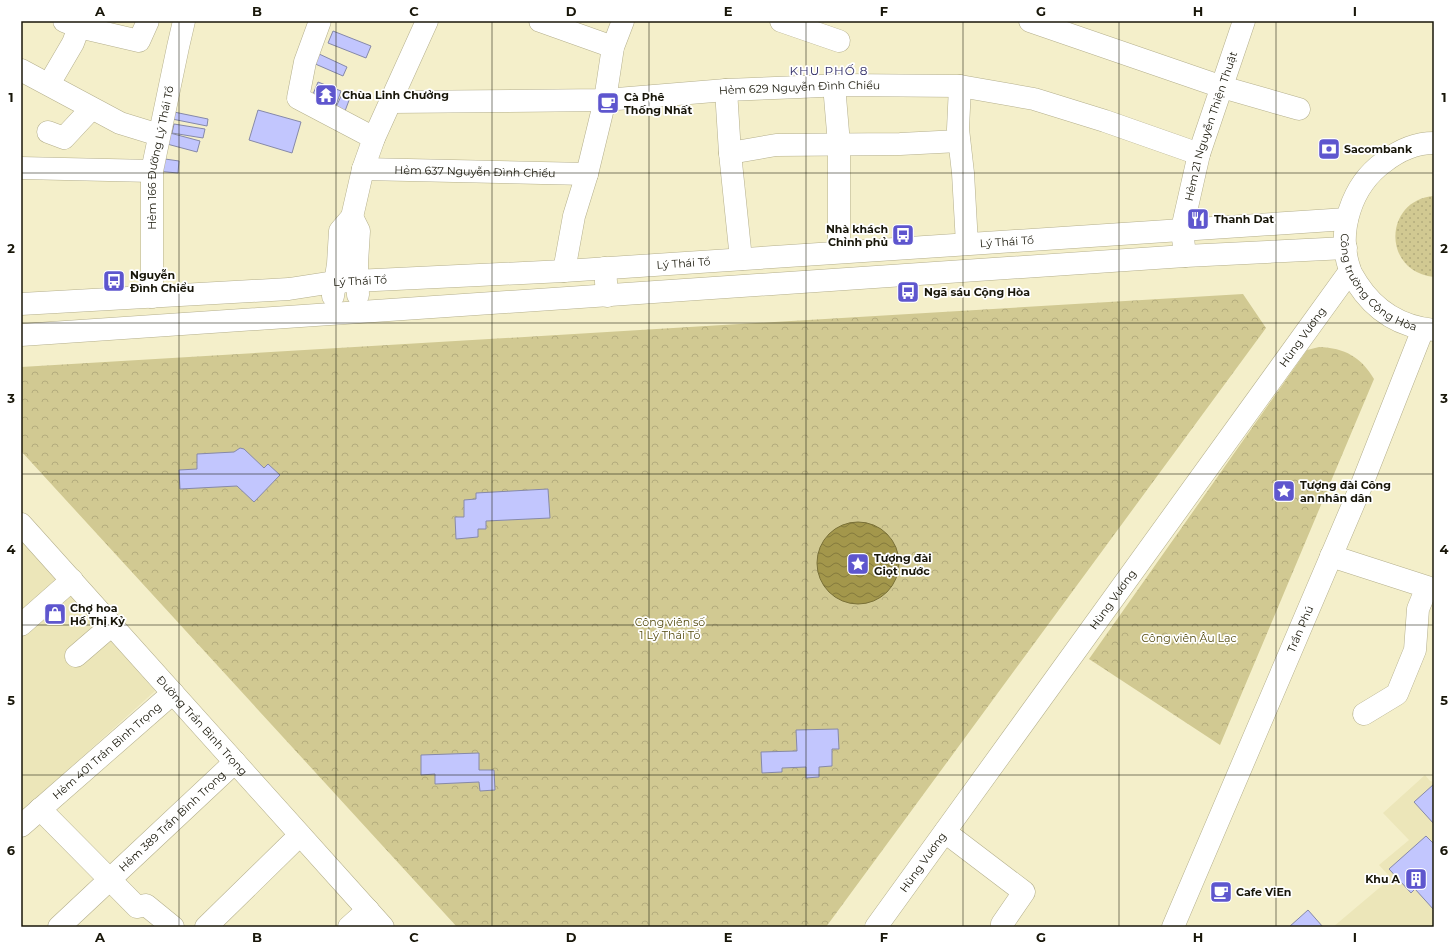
<svg xmlns="http://www.w3.org/2000/svg" width="1455" height="948" viewBox="0 0 1455 948" font-family="Montserrat,sans-serif">
<defs>
<pattern id="grass-dots" width="8" height="8" patternUnits="userSpaceOnUse"><rect width="8" height="8" fill="#d1c992"/><path d="M2 2h.1M6 6h.1" fill="none" stroke="#b3ac7d" stroke-width="1.8" stroke-linecap="round"/></pattern>
<pattern id="park-crowns" width="20" height="18" patternUnits="userSpaceOnUse"><rect width="20" height="18" fill="#d1c992"/><path d="M2 6a3 3 0 1 1 6 0M12 15a3 3 0 1 1 6 0" fill="none" stroke="#b3ac7d"/></pattern>
<pattern id="water-waves" width="16" height="10" patternUnits="userSpaceOnUse"><rect width="16" height="10" fill="#a3974b"/><path d="M0 5q4-4 8 0t8 0" fill="none" stroke="#847a3d"/></pattern>
</defs>
<rect width="100%" height="100%" fill="#f4efca"/>
<path fill="#ece6b9" d="M21,538L155,691L21,812Z
M1425,775L1430,781L1434,782V927H1333L1391,878L1379,865L1409,840L1383,813Z"/>
<path fill="url(#grass-dots)" d="M1434,196V277C1382,272 1383,200 1434,196Z"/>
<path fill="url(#park-crowns)" d="M1243,294L1266,328L826,927H457L21,451V367Z
M1319,347C1345,348 1361,357 1374,379L1220,745L1089,659L1307,350Z"/>
<path fill="url(#water-waves)" stroke="#797037" d="M817 563a41 41 0 1 1 82 0a41 41 0 1 1-82 0Z"/>
<path fill="#c2c6fe" stroke="#8689a9" d="M333,31L371,46L366,58L328,43Z
M317,53L347,67L343,76L313,63Z
M318,82L341,91L335,108L311,99Z
M343,92L351,95L345,111L336,107Z
M258,110L301,122L292,153L249,140Z
M174,112L208,119L207,126L172,119Z
M174,124L205,129L203,138L172,133Z
M170,133L200,141L197,152L167,144Z
M158,158L179,161L178,173L156,171Z
M240,448L244,449L264,468L268,464L280,475L254,502L237,486L180,489L179,470L197,469V454L234,452Z
M548,489L550,518L486,521V529H478V537L456,539L455,517H464V500L476,499V493Z
M838,729L839,749H832V766L819,767V777L806,778V767L782,768V772L762,773L761,752L797,751L796,730Z
M479,753V770H494L495,790L480,791L479,782L435,784V774L421,775V755Z
M1434,784V824L1414,802Z
M1426,836L1434,844V910L1415,889L1411,893L1389,869Z
M1308,910L1323,927H1289Z"/>
<g fill="none" stroke-linecap="round" stroke-linejoin="round">
<g stroke="#b4af8c" stroke-width="23">
<g id="minor">
<path d="M64,21L79,27L139,41L148,21"/>
<path d="M320,21L305,62L298,98L374,138"/>
<path d="M540,21L613,47"/>
<path d="M781,21L839,41"/>
<path d="M1030,21L1222,87L1299,109"/>
<path d="M21,70L120,123L159,135"/>
<path d="M49,84L73,43L79,27"/>
<path d="M834,85L839,144V252"/>
<path d="M960,86L958,129L963,173L967,244"/>
<path d="M726,90L730,153L741,259"/>
<path id="s1" d="M390,102L605,100L726,90L800,87L842,85L960,86L1034,99L1105,121L1199,154"/>
<path d="M48,132L64,138L91,109"/>
<path d="M730,153L776,145L900,144L959,141"/>
<path d="M21,168L152,171"/>
<path id="s2" d="M363,169L587,174"/>
<path id="s3" d="M1185,256L1182,229L1199,154L1244,21"/>
<path d="M605,268L607,296"/>
<path d="M564,271L574,216L587,174L605,100L613,47L623,21"/>
<path id="s4" d="M152,297V171L178,47L184,21"/>
<path id="s5" d="M21,524L383,927"/>
<path d="M1331,556L1427,587L1418,609L1415,650L1397,694L1364,714"/>
<path d="M21,625L72,580"/>
<path d="M76,656L112,625"/>
<path d="M40,809L137,907L146,905L173,927"/>
<path id="s6" d="M21,826L173,693"/>
<path d="M945,832L1024,892L1002,924L1003,927"/>
<path id="s7" d="M59,927L235,762"/>
<path d="M206,927L300,835"/>
<path d="M349,927L368,910"/>
</g>
</g>
<g stroke="#b4af8c" stroke-width="23">
<g id="major">
<path id="s8" d="M1434,143C1416,143 1398,151 1384,162C1352,185 1336,231 1350,270C1351,274 1355,279 1357,283C1375,311 1401,327 1434,330"/>
<path d="M352,217L359,231L357,263L358,295"/>
<path d="M333,296L338,264L340,231L352,217L363,169L374,138L427,21"/>
<path id="s9" d="M21,304L289,289L334,282L564,271L1347,219"/>
<path d="M21,335L1185,256L1346,248"/>
<path id="s10" d="M876,927L1350,271"/>
<path id="s11" d="M1173,927L1362,484L1423,329"/>
</g>
</g>
<use href="#minor" stroke="#fff" stroke-width="22"/>
<use href="#major" stroke="#fff" stroke-width="22"/>
</g>
<path fill="none" stroke="#181609" stroke-width="1" stroke-opacity="0.55" d="M179,21V927M336,21V927M492,21V927M649,21V927M806,21V927M963,21V927M1119,21V927M1276,21V927M21,173H1434M21,323H1434M21,474H1434M21,625H1434M21,775H1434"/>
<defs>
<g id="temple-square" transform="scale(1.15)"><rect x="-9" y="-9" width="18" height="18" rx="4" fill="#5e56ce" stroke="#fff"/><path d="M0-6L5-2H3V0L6.5 2.5H4V6H1.5V3h-3V6H-4V2.5H-6.5L-3 0V-2H-5Z" fill="#fff"/></g>
<g id="cafe-square" transform="scale(1.15)"><rect x="-9" y="-9" width="18" height="18" rx="4" fill="#5e56ce" stroke="#fff"/><path d="M-5.5-4.5H6V0H3Q3 3.5 0 3.5H-2.5Q-5.5 3.5-5.5 0ZM3-3.2v2h1.7v-2ZM-6 4.5H4V6H-6Z" fill="#fff"/></g>
<g id="bank-square" transform="scale(1.15)"><rect x="-9" y="-9" width="18" height="18" rx="4" fill="#5e56ce" stroke="#fff"/><path d="M-6-4H6V4H-6ZM0-2.3a2.3 2.3 0 1 0 0 4.6a2.3 2.3 0 1 0 0-4.6Z" fill="#fff"/></g>
<g id="restaurant-square" transform="scale(1.15)"><rect x="-9" y="-9" width="18" height="18" rx="4" fill="#5e56ce" stroke="#fff"/><path d="M-5-6h1v4h1v-4h1v4h1v-4h1v5L-1.5 .5V6h-2V.5L-5-1ZM5-6V6H3V1.5H1.5Q1.5-4 5-6Z" fill="#fff"/></g>
<g id="bus-square" transform="scale(1.15)"><rect x="-9" y="-9" width="18" height="18" rx="4" fill="#5e56ce" stroke="#fff"/><path d="M-5-6H5V4H4V6H2V4H-2V6H-4V4H-5ZM-3.5-4V0h7V-4ZM-3.5 1.2v1.5H-2V1.2ZM2 1.2v1.5H3.5V1.2Z" fill="#fff"/></g>
<g id="sight-square" transform="scale(1.15)"><rect x="-9" y="-9" width="18" height="18" rx="4" fill="#5e56ce" stroke="#fff"/><path d="M0-6L1.8-2.2L6-1.7L2.9 1.2L3.7 5.4L0 3.3L-3.7 5.4L-2.9 1.2L-6-1.7L-1.8-2.2Z" fill="#fff"/></g>
<g id="shop-square" transform="scale(1.15)"><rect x="-9" y="-9" width="18" height="18" rx="4" fill="#5e56ce" stroke="#fff"/><path d="M-5-2.5h2.3a2.7 3.5 0 0 1 5.4 0H5L5.5 6h-11ZM-1.5-2.5h3a1.5 2.3 0 0 0-3 0Z" fill="#fff"/></g>
<g id="building-square" transform="scale(1.15)"><rect x="-9" y="-9" width="18" height="18" rx="4" fill="#5e56ce" stroke="#fff"/><path d="M-4-6H4V6H1V3H-1V6H-4ZM-2.5-4.3h1.7v1.8h-1.7ZM.8-4.3h1.7v1.8H.8ZM-2.5-1h1.7V.8h-1.7ZM.8-1h1.7V.8H.8Z" fill="#fff"/></g>
</defs>
<g fill-rule="evenodd">
<use href="#temple-square" x="326" y="95"/>
<use href="#cafe-square" x="608" y="103"/>
<use href="#bank-square" x="1329" y="149"/>
<use href="#restaurant-square" x="1198" y="219"/>
<use href="#bus-square" x="903" y="235"/>
<use href="#bus-square" x="114" y="281"/>
<use href="#bus-square" x="908" y="292"/>
<use href="#sight-square" x="1284" y="491"/>
<use href="#sight-square" x="858" y="564"/>
<use href="#shop-square" x="55" y="614"/>
<use href="#building-square" x="1416" y="879"/>
<use href="#cafe-square" x="1221" y="892"/>
</g>
<g text-anchor="middle" dominant-baseline="central" stroke-width="3.5" stroke-linejoin="round" paint-order="stroke">
<g font-size="11" fill="#181609" stroke="#fff">
<text stroke="none"><textPath href="#s1" startOffset="410">Hẻm 629 Nguyễn Ðình Chiểu</textPath></text>
<text stroke="none"><textPath href="#s3" startOffset="134">Hẻm 21 Nguyễn Thiện Thuật</textPath></text>
<text stroke="none"><textPath href="#s4" startOffset="140">Hẻm 166 Đường Lý Thái Tổ</textPath></text>
<text stroke="none"><textPath href="#s2" startOffset="112">Hẻm 637 Nguyễn Ðình Chiểu</textPath></text>
<text stroke="none"><textPath href="#s9" startOffset="988">Lý Thái Tổ</textPath></text>
<text stroke="none"><textPath href="#s9" startOffset="664">Lý Thái Tổ</textPath></text>
<text stroke="none"><textPath href="#s8" startOffset="202">Công trường Cộng Hòa</textPath></text>
<text stroke="none"><textPath href="#s9" startOffset="340">Lý Thái Tổ</textPath></text>
<text stroke="none"><textPath href="#s10" startOffset="728">Hùng Vương</textPath></text>
<text stroke="none"><textPath href="#s10" startOffset="404">Hùng Vương</textPath></text>
<text stroke="none"><textPath href="#s11" startOffset="324">Trần Phú</textPath></text>
<text stroke="none"><textPath href="#s5" startOffset="271">Đường Trần Bình Trọng</textPath></text>
<text stroke="none"><textPath href="#s6" startOffset="114">Hẻm 401 Trần Bình Trọng</textPath></text>
<text stroke="none"><textPath href="#s7" startOffset="155">Hẻm 389 Trần Bình Trọng</textPath></text>
<text stroke="none"><textPath href="#s10" startOffset="80">Hùng Vương</textPath></text>
</g>
<g font-size="11" font-weight="bold" fill="#181609" stroke="#fff" text-anchor="start">
<text x="342" y="95">Chùa Linh Chưởng</text>
<text x="624" y="97">Cà Phê<tspan x="624" dy="13">Thống Nhất</tspan></text>
<text x="1344" y="149">Sacombank</text>
<text x="1214" y="219">Thanh Dat</text>
<text x="888" y="229" text-anchor="end">Nhà khách<tspan x="888" dy="13">Chỉnh phủ</tspan></text>
<text x="130" y="275">Nguyễn<tspan x="130" dy="13">Đình Chiểu</tspan></text>
<text x="924" y="292">Ngã sáu Cộng Hòa</text>
<text x="1300" y="485">Tượng đài Công<tspan x="1300" dy="13">an nhân dân</tspan></text>
<text x="874" y="558">Tượng đài<tspan x="874" dy="13">Giọt nước</tspan></text>
<text x="70" y="608">Chợ hoa<tspan x="70" dy="13">Hồ Thị Kỷ</tspan></text>
<text x="1400" y="879" text-anchor="end">Khu A</text>
<text x="1236" y="892">Cafe ViEn</text>
</g>
<g font-size="11" fill="#554c11" stroke="#fff">
<text x="670" y="622">Công viên số<tspan x="670" dy="13">1 Lý Thái Tổ</tspan></text>
<text x="1189" y="638">Công viên Âu Lạc</text>
</g>
<g font-size="12" letter-spacing="1" fill="#2c2963" stroke="#fff">
<text x="829" y="70">KHU PHỐ 8</text>
</g>
</g>
<rect width="1455" height="948" fill="none" stroke="#ffffff" stroke-width="44"/>
<rect x="22" y="22" width="1411" height="904" fill="none" stroke="#181609" stroke-width="1.5"/>
<g font-size="13" text-anchor="middle" font-weight="bold" fill="#181609">
<text x="100" y="16">A</text>
<text x="257" y="16">B</text>
<text x="414" y="16">C</text>
<text x="571" y="16">D</text>
<text x="728" y="16">E</text>
<text x="884" y="16">F</text>
<text x="1041" y="16">G</text>
<text x="1198" y="16">H</text>
<text x="1355" y="16">I</text>
<text x="11" y="102">1</text>
<text x="1444" y="102">1</text>
<text x="11" y="253">2</text>
<text x="1444" y="253">2</text>
<text x="11" y="403">3</text>
<text x="1444" y="403">3</text>
<text x="11" y="554">4</text>
<text x="1444" y="554">4</text>
<text x="11" y="705">5</text>
<text x="1444" y="705">5</text>
<text x="11" y="855">6</text>
<text x="1444" y="855">6</text>
<text x="100" y="942">A</text>
<text x="257" y="942">B</text>
<text x="414" y="942">C</text>
<text x="571" y="942">D</text>
<text x="728" y="942">E</text>
<text x="884" y="942">F</text>
<text x="1041" y="942">G</text>
<text x="1198" y="942">H</text>
<text x="1355" y="942">I</text>
</g>
</svg>
